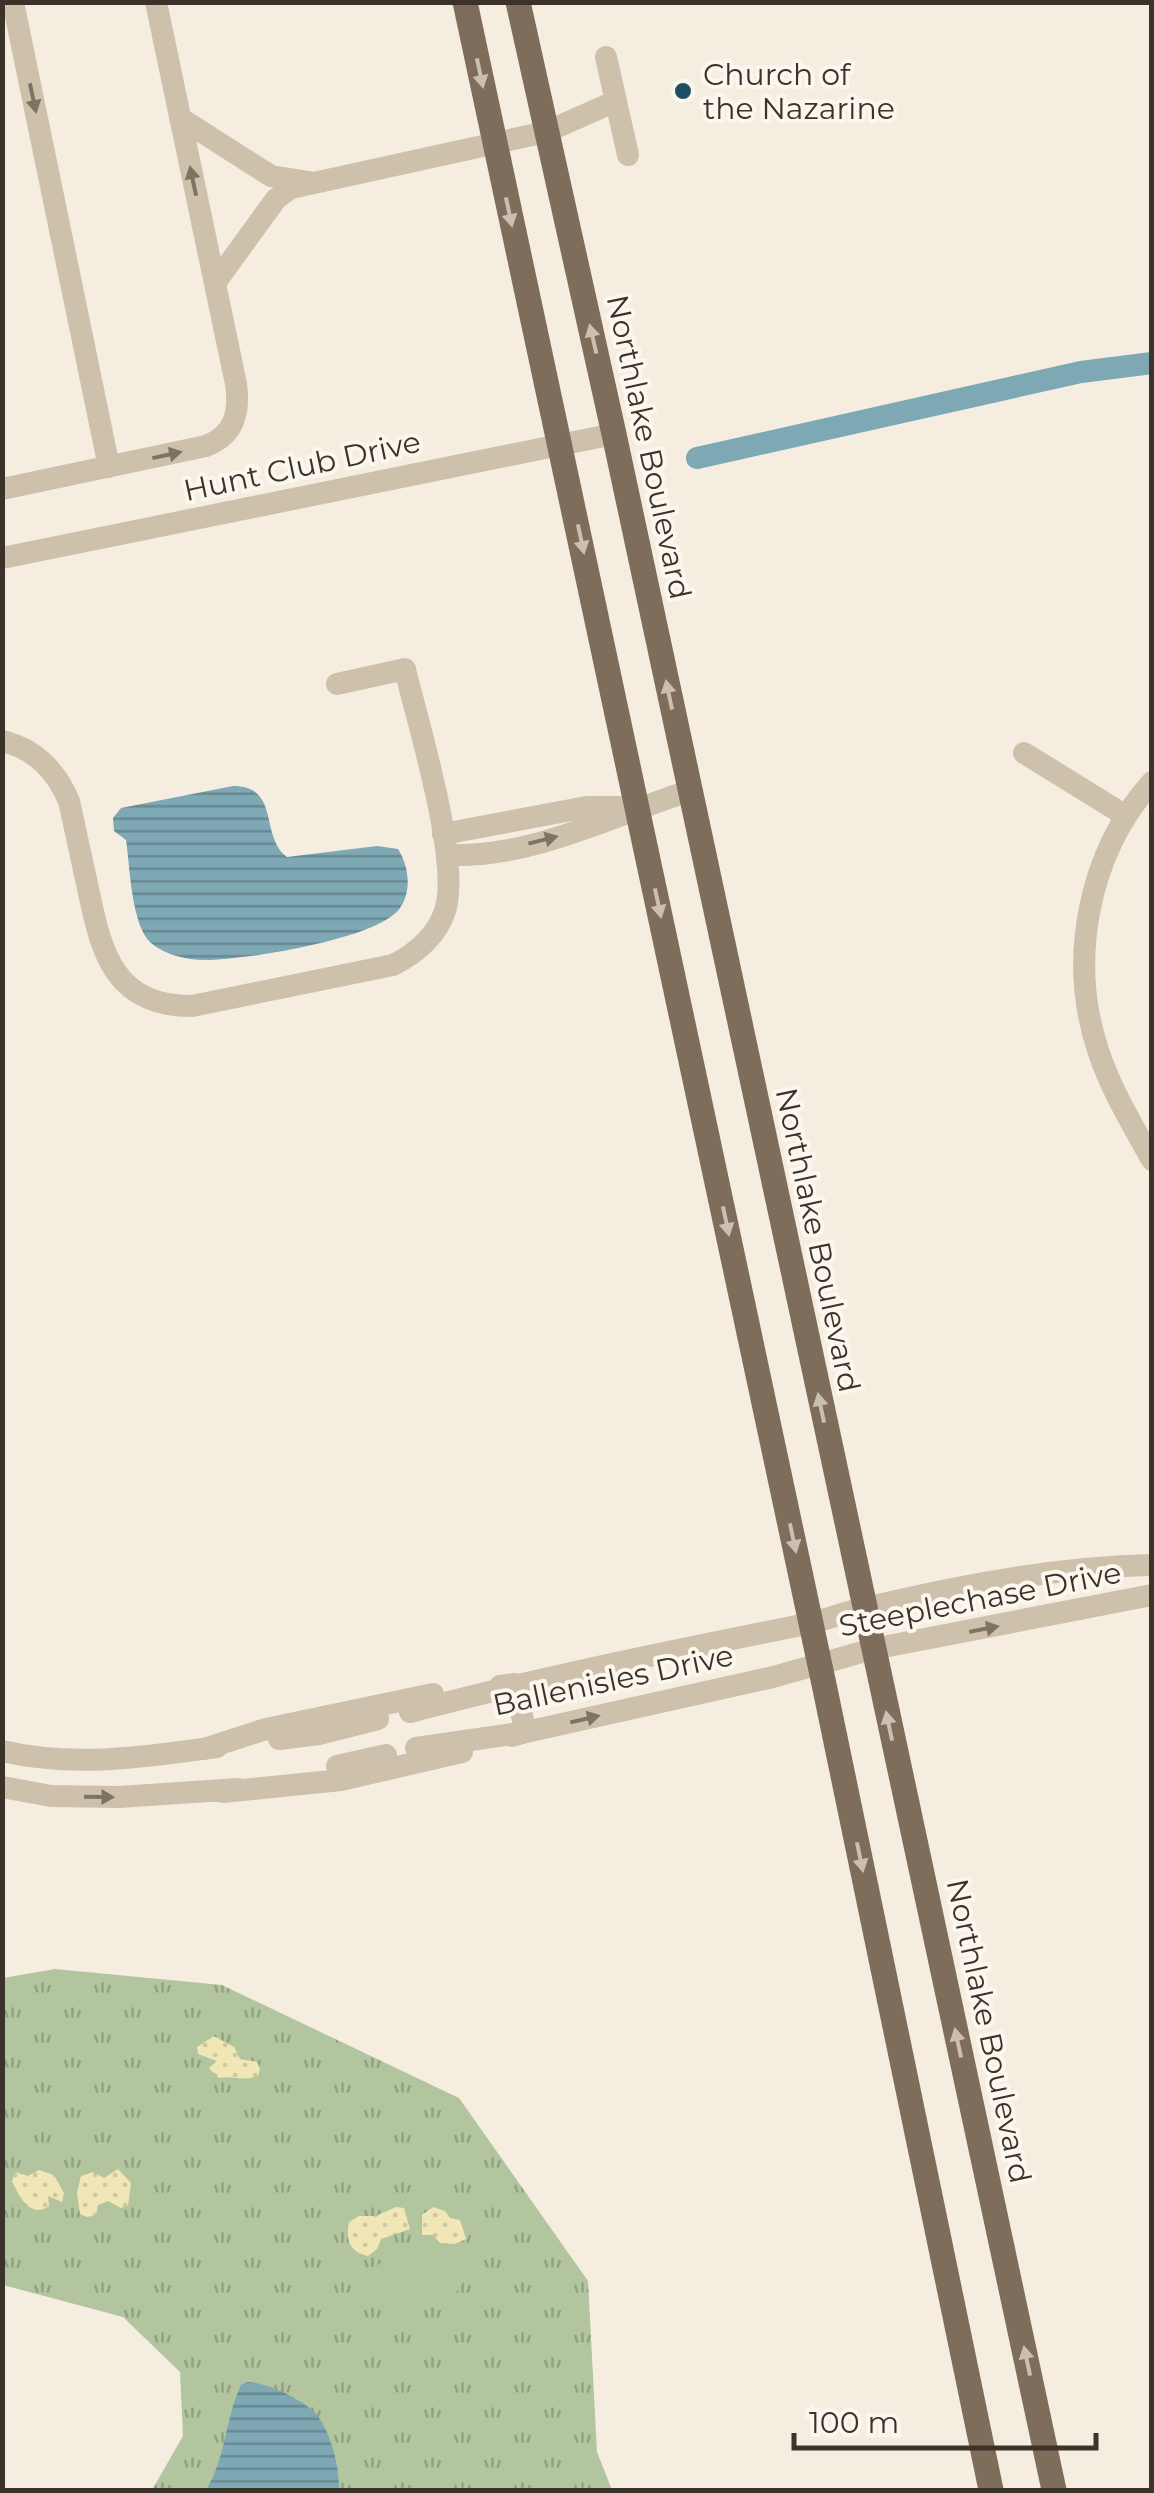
<svg xmlns="http://www.w3.org/2000/svg" width="1154" height="2493" viewBox="0 0 1154 2493" font-family="Montserrat,sans-serif">
<defs>
<pattern id="grass-tufts" width="24" height="20" patternUnits="userSpaceOnUse" patternTransform="scale(2.5)"><rect width="24" height="20" fill="#b2c59f"/><path d="M3 7l-1-3M5 7V3M7 7l1-3M15 17l-1-3M17 17v-4M19 17l1-3" fill="none" stroke="#92a182"/></pattern>
<pattern id="sand-dots" width="8" height="8" patternUnits="userSpaceOnUse" patternTransform="scale(2.5)"><rect width="8" height="8" fill="#f1e7b6"/><path d="M2 2h.1M6 6h.1" fill="none" stroke="#d0c79d" stroke-width="1.8" stroke-linecap="round"/></pattern>
<pattern id="water-rules" width="6" height="5" patternUnits="userSpaceOnUse" patternTransform="scale(2.5)"><rect width="6" height="5" fill="#7da8b4"/><path d="M0 2.5h6" fill="none" stroke="#688993"/></pattern>
</defs>
<rect width="100%" height="100%" fill="#f5eee0"/>
<path fill="url(#grass-tufts)" d="M55,1969L222,1985L459,2098L588,2281L597,2452L612,2490H152L183,2436L180,2372L123,2317L3,2285V1978Z"/>
<path fill="url(#sand-dots)" d="M214,2036L234,2047L240,2059L257,2062L260,2069L258,2076C244,2082 234,2075 219,2078L209,2068L217,2061L198,2054L197,2047Z
M118,2169L131,2183L128,2206L121,2208L108,2201L98,2205L96,2215L87,2217L80,2214L77,2193L81,2176L93,2172L104,2178Z
M39,2170L54,2175L64,2193L62,2202L48,2196L49,2206C31,2219 19,2197 12,2181L15,2172L28,2176Z
M396,2207L404,2208L410,2229L381,2239L377,2249L368,2256C349,2251 346,2241 349,2222L359,2216H376Z
M433,2207L445,2211L450,2218L460,2220L466,2239L455,2244L440,2243L433,2235H422V2215Z"/>
<path fill="#b2c59f" d="M407,2245C417,2245 420,2249 429,2250C504,2264 447,2327 378,2301L367,2277L370,2268L391,2259Z"/>
<path fill="url(#water-rules)" d="M233,786C281,786 259,836 287,857L377,846L398,849C409,866 412,891 400,908C379,939 248,959 210,960C190,961 167,956 151,943C131,925 130,866 126,840L114,831L113,818L121,808Z
M247,2382C266,2382 305,2400 317,2415C331,2433 340,2469 339,2490H206C226,2458 225,2419 241,2385Z"/>
<g fill="none" stroke-linecap="round" stroke-linejoin="round">
<path stroke="#7da8b4" stroke-width="22" d="M697,458L1081,372L1152,363"/>
<path stroke="#cec1ab" stroke-width="22" d="M13,2L109,467
M606,57L628,155
M180,118L271,176L309,182
M215,283L276,199L291,188L546,132L616,101
M2,489L206,446C235,435 240,412 236,384L156,2
M2,558L614,434
M2,741C36,749 56,771 69,801C76,832 82,862 89,893C102,956 116,1006 192,1006L393,965C417,953 436,937 445,911C461,862 418,724 405,669L337,684
M1024,753L1126,816
M1152,782C1088,853 1068,960 1098,1050C1110,1088 1132,1124 1152,1160
M443,834L587,807H629
M448,855C532,858 611,816 689,791
M500,1686L514,1684L526,1732L512,1736
M410,1712C541,1677 673,1651 806,1624C826,1620 845,1612 865,1608C958,1586 1056,1567 1152,1565
M279,1739L319,1734L378,1719
M416,1748L526,1732L773,1677L873,1649L1152,1595
M204,1749L266,1729L433,1694
M2,1751C73,1768 147,1757 217,1747
M337,1766L386,1755
M2,1787L51,1796L119,1797L238,1789
M223,1792L341,1780L462,1752"/>
<path stroke="#7e6d5b" stroke-width="25" d="M465,2L825,1689L991,2490
M518,2L614,434L1054,2490"/>
</g>
<defs><path id="oneway-solid" d="M-6-.8H1V-3.2L6.5 0L1 3.2V.8H-6Z" transform="scale(2.5)"/></defs>
<g fill="#c9c0b3">
<use href="#oneway-solid" transform="translate(480 73) rotate(78)"/>
<use href="#oneway-solid" transform="translate(509 212) rotate(78)"/>
<use href="#oneway-solid" transform="translate(593 339) rotate(-103)"/>
<use href="#oneway-solid" transform="translate(581 539) rotate(78)"/>
<use href="#oneway-solid" transform="translate(669 695) rotate(-102)"/>
<use href="#oneway-solid" transform="translate(658 903) rotate(78)"/>
<use href="#oneway-solid" transform="translate(726 1221) rotate(78)"/>
<use href="#oneway-solid" transform="translate(821 1408) rotate(-102)"/>
<use href="#oneway-solid" transform="translate(793 1538) rotate(78)"/>
<use href="#oneway-solid" transform="translate(889 1726) rotate(-102)"/>
<use href="#oneway-solid" transform="translate(860 1857) rotate(78)"/>
<use href="#oneway-solid" transform="translate(958 2043) rotate(-102)"/>
<use href="#oneway-solid" transform="translate(1027 2361) rotate(-102)"/>
</g>
<g fill="#7d7364">
<use href="#oneway-solid" transform="translate(33 98) rotate(78)"/>
<use href="#oneway-solid" transform="translate(193 181) rotate(-102)"/>
<use href="#oneway-solid" transform="translate(167 455) rotate(-12)"/>
<use href="#oneway-solid" transform="translate(543 840) rotate(-14)"/>
<use href="#oneway-solid" transform="translate(984 1629) rotate(-11)"/>
<use href="#oneway-solid" transform="translate(585 1719) rotate(-13)"/>
<use href="#oneway-solid" transform="translate(99 1797) rotate(1)"/>
</g>
<circle fill="#1d5060" stroke="#fbf7ee" stroke-width="4" cx="683" cy="91" r="10"/>
<g text-anchor="middle" dominant-baseline="central" stroke-width="8" stroke-linejoin="round" paint-order="stroke">
<g font-size="30" fill="#3b332a" stroke="#fbf7ee" text-anchor="start">
<text x="703" y="74">Church of<tspan x="703" dy="34">the Nazarine</tspan></text>
</g>
<g font-size="30" fill="#3b332a" stroke="#fbf7ee">
<text transform="translate(649 447) rotate(78)">Northlake Boulevard</text>
<text transform="translate(302 466) rotate(-12)">Hunt Club Drive</text>
<text transform="translate(818 1240) rotate(78)">Northlake Boulevard</text>
<text transform="translate(980 1599) rotate(-11)">Steeplechase Drive</text>
<text transform="translate(613 1680) rotate(-12)">Ballenisles Drive</text>
<text transform="translate(989 2031) rotate(78)">Northlake Boulevard</text>
</g>
</g>
<rect width="1154" height="2493" fill="none" stroke="#3b332a" stroke-width="10"/>
<path d="M794 2433v15h302v-15" fill="none" stroke="#3b332a" stroke-width="5"/>
<text x="809" y="2433" font-size="30" fill="#3b332a" stroke="#fbf7ee" stroke-width="8" paint-order="stroke">100 m</text>
</svg>
